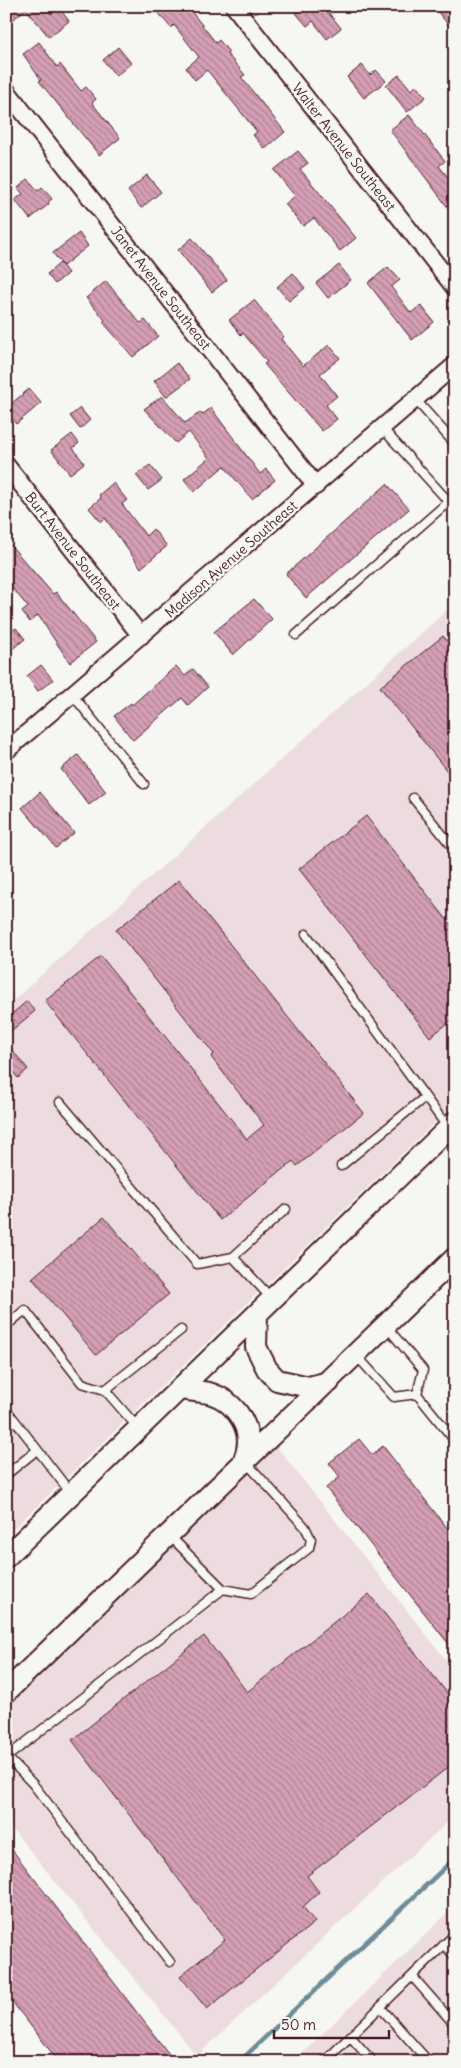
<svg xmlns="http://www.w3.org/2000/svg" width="461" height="2068" viewBox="0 0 461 2068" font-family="Delius,sans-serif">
<defs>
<pattern id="building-back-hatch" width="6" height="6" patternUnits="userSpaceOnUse" patternTransform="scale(1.25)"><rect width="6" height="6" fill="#d59fb6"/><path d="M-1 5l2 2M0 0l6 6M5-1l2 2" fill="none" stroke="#af8194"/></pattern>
</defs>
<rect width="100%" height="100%" fill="#f6f6f2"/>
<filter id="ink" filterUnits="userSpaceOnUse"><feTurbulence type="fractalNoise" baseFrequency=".02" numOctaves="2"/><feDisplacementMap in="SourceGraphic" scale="10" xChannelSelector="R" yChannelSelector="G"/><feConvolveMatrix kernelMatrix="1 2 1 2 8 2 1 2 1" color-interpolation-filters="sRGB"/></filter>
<g filter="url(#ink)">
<path fill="#ecdce0" d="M455,603V1103L6,1536V1007Z
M276,1446L455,1671V1815L197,2056L6,1821V1709Z
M455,1906V2062H294L318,2038Z"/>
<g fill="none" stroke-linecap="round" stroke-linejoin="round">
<path stroke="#6d8c99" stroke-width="4.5" d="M239,2062L455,1858"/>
</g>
<path fill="url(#building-back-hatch)" stroke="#4a1f2b" d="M6,6H45L51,14L59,8L69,21L49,37L26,9L6,25Z
M153,6H187L216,43L219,40L229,52L227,54L245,75L241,77L285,132L265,149L253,135L257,132L207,70L195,80L186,68L199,57L174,25L171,28Z
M302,6H323L341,28L327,39L313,21L307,26L295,12Z
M433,6H455V33Z
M39,42L57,67L60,64L81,91L86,87L96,99L92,103L120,138L99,155L39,81L41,80L23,54Z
M118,47L131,63L116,76L103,60Z
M362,65L370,75L376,70L386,81L364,98L347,77Z
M399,75L411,90L416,86L426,97L407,112L386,85Z
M409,115L445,161L439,166L455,186V217L390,130Z
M298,151L308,163L300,169L356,238L340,251L314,218L303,226L285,204L295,196L274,170Z
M147,175L161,192L141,208L128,191Z
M28,179L38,191L42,187L52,199L48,202L49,204L30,219L15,200L23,194L18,188Z
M79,233L88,246L63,266L53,253Z
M192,238L227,280L212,292L178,250Z
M60,263L68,273L55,284L47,274Z
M339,265L351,280L328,298L316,283Z
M388,267L400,280L391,287L411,313L421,305L434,322L412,340L368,283Z
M293,273L305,288L289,301L277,287Z
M106,281L140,323L145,320L158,336L133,357L103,322L105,320L86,298Z
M254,300L284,337L281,339L303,366L329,345L340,358L320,374L337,396L326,405L337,419L322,431L264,364L267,362L243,333L241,335L229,320Z
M177,363L190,379L166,397L154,381Z
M29,389L41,403L16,424L6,412V408Z
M162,396L185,423L201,412L202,415L211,408L260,474L266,469L275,480L252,499L224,466L194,492L184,479L209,458L189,432L176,443L144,409Z
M80,408L90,420L80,429L70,416Z
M72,434L79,443L73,448L84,463L70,474L51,450Z
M150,465L162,480L148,490L136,475Z
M113,483L127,500L122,504L146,536L153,529L167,546L141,568L105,518L101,522L89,508L101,498L99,495Z
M387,484L409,509L306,598L286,574Z
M6,540L53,594L56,592L96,642L70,663L38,615L30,622L22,612L28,607L9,584H6Z
M254,599L272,619L233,655L214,632Z
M16,628L25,639L11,650L6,643V635Z
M443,636L455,650V781L380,687Z
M41,665L53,680L38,691L27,676Z
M176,666L185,676L193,669L208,687L188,705L182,698L133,740L114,716L131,703L132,705Z
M78,755L106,792L89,805L61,769Z
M40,792L74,833L56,848L22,808Z
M366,816L455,930V1018L430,1037L299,869Z
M179,880L364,1113L297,1166L293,1161L220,1220L45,1001L101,956L247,1139L264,1125L211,1057L214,1054L116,930Z
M27,1001L35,1011L6,1035V1019Z
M6,1043L28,1069L18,1078L6,1064Z
M104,1217L169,1294L96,1355L32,1278Z
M359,1439L372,1455L383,1446L455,1538V1652L326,1488L340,1477L329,1463Z
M369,1594L455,1703V1762L307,1876L319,1892L303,1907L315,1922L207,2009L180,1976L225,1940L72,1740L204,1636L247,1692Z
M6,1842L175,2062H59L6,1994Z"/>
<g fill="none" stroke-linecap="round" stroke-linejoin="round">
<g stroke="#4a1f2b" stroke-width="11">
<path id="service" d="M415,399L455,444
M382,428L449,502
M296,635L455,496
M72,694L144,784
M413,798L455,850
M306,934L448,1128
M60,1102L197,1264L233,1257L271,1298
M341,1166L425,1097
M233,1257L286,1209
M6,1326L25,1310L82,1383L105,1390L139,1429
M356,1355L394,1397L417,1394L423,1370L386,1326
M105,1390L181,1330
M417,1394L455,1441
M6,1409L70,1492
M6,1475L37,1450
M170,1536L223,1589
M6,1756L33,1784L170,1962
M7,1757L223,1589L251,1594L309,1548L311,1539L305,1527L245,1461
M444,1944L455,1957
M412,1976L455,2025
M380,2007L429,2062
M350,2036L373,2062
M324,2062L455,1934"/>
</g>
<g stroke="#4a1f2b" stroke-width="20">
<path id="minor" d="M234,6L455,288
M6,90L316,486
M6,465L141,636
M6,751L455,365"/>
</g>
<g stroke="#4a1f2b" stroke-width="24">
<path id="tertiary" d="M257,1315L256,1347L267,1369L277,1380L309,1387L329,1382
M181,1389C191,1391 202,1391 212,1394C231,1400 248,1421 248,1441C248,1447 246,1455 244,1460
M6,1557L455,1122
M6,1692L455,1258"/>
</g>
<use href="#service" stroke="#f6f6f2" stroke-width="8"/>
<use href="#minor" stroke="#f6f6f2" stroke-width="16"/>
<use href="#tertiary" stroke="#f6f6f2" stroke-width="20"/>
</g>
</g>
<g text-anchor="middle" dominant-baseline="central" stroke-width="5" stroke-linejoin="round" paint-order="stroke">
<g font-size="14" fill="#4a1f2b" stroke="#f6f6f2">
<text transform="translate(344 147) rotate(52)">Walter Avenue Southeast</text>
<text transform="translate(161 288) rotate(52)">Janet Avenue Southeast</text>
<text transform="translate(73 551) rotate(52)">Burt Avenue Southeast</text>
<text transform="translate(231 559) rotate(-41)">Madison Avenue Southeast</text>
</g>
</g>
<rect width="461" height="2068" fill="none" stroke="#f6f6f2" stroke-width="25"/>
<rect x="12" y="12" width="436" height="2043" fill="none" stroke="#4a1f2b" stroke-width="2" filter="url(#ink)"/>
<path d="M274 2030v8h115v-8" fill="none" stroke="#4a1f2b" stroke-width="2.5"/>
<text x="281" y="2030" font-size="15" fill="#4a1f2b" stroke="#f6f6f2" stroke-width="4" paint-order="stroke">50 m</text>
</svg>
